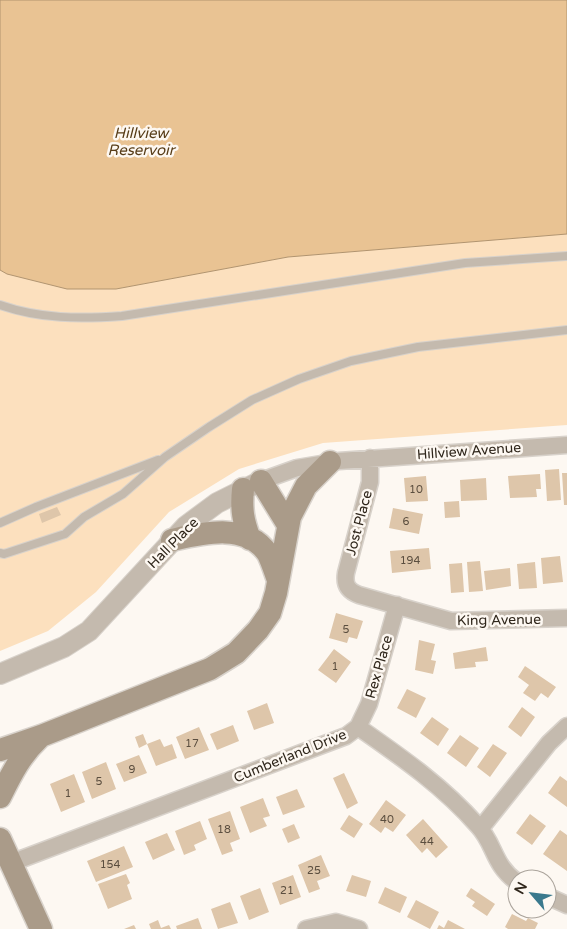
<svg xmlns="http://www.w3.org/2000/svg" width="567" height="929" viewBox="0 0 567 929" font-family="'Varela Round',sans-serif">
<rect width="100%" height="100%" fill="#fdf8f2"/>
<path fill="#fce0be" d="M567,234V425L323,443L239,469L169,512L96,592L48,631L0,651V270L7,274L67,289H116L288,257Z"/>
<path fill="#e9c393" stroke="#b1946f" d="M0,0H567V234L288,257L116,289H67L7,274L0,270Z"/>
<path fill="#dec6aa" d="M559,469L561,500L547,501L545,470Z
M562,473H567V505H564Z
M540,474L541,489H536L537,497L510,498L508,476Z
M426,476L428,501L406,502L404,478Z
M486,478L487,500L461,501L460,480Z
M459,501L460,517L445,518L444,502Z
M57,507L61,515L42,523L39,514Z
M393,508L423,514L419,534L389,528Z
M429,548L431,569L392,573L390,551Z
M560,556L563,582L543,584L541,558Z
M480,561L483,591L469,592L467,562Z
M535,562L537,588L519,589L517,564Z
M462,563L464,592L451,593L449,564Z
M510,568L511,586L486,590L484,571Z
M336,613L363,621L357,639L349,637L347,643L329,638Z
M419,640L435,644L431,660L436,661L433,674L415,670Z
M486,647L488,661L475,662L476,667L455,669L453,653Z
M334,649L351,662L336,683L318,670Z
M525,666L556,687L548,698L541,693L535,701L523,693L529,685L518,677Z
M407,689L426,698L416,718L397,708Z
M267,703L274,723L254,730L247,711Z
M522,707L535,717L521,737L508,727Z
M432,717L449,729L438,746L420,733Z
M233,725L239,741L217,750L210,734Z
M199,727L209,750L185,759L176,737Z
M143,734L147,744L160,739L164,747L172,744L177,758L156,766L147,744L139,748L135,737Z
M460,735L479,748L466,767L447,753Z
M493,744L507,753L490,777L477,767Z
M139,755L147,773L124,782L116,764Z
M106,762L116,789L92,799L82,772Z
M344,773L358,803L347,809L333,778Z
M74,774L85,802L61,812L50,784Z
M560,776L567,781V807L548,793Z
M297,789L305,807L283,815L276,797Z
M263,798L270,816L263,818L267,826L250,833L240,807Z
M386,800L406,815L393,832L385,827L381,833L369,824Z
M230,811L240,839L230,843L233,851L222,855L208,819Z
M530,814L546,826L532,845L516,833Z
M349,815L363,824L354,838L340,829Z
M423,819L448,847L436,858L427,848L422,853L406,835Z
M200,821L207,839L194,845L196,850L184,855L175,831Z
M294,824L300,838L288,843L282,829Z
M560,830L567,835V871L543,854Z
M167,833L175,850L153,860L145,842Z
M124,846L133,867L96,882L87,861Z
M321,855L330,876L317,881L320,889L309,893L298,865Z
M126,874L130,883L127,885L132,899L108,909L98,884Z
M293,875L301,897L280,905L272,883Z
M352,875L371,881L366,897L346,891Z
M385,887L407,897L400,913L378,903Z
M260,888L269,912L249,920L240,896Z
M471,888L495,904L487,916L472,906L475,902L466,896Z
M416,900L439,912L430,929L407,917Z
M230,902L238,923L218,929L211,909Z
M512,914L526,921L528,918L538,923L535,929H508L505,927Z
M198,918L202,929H177L176,926Z
M158,920L161,928L169,925L171,929H151L149,924Z
M448,920L465,929H437L439,925L444,928Z
M134,925L136,929H124Z"/>
<g fill="none" stroke-linecap="round" stroke-linejoin="round">
<g stroke="#d8d2cb" stroke-width="10">
<path id="service" d="M0,305C40,319 80,319 122,316L465,263L567,256
M0,523L36,507L158,460
M0,553L4,554L65,534L84,517L123,494L165,457L209,427L252,400L299,379L351,361L418,347L567,330"/>
</g>
<g stroke="#d8d2cb" stroke-width="19">
<path id="minor" d="M370,458V482L346,573C344,585 348,591 359,595L451,621L567,618
M261,481L297,468L339,461L567,445
M358,727C401,757 443,786 478,826C495,844 493,865 517,882
M358,727L369,704L397,605
M481,828L549,743L567,726
M11,863L346,736L358,727
M547,896L567,905
M306,929L336,922L359,929"/>
</g>
<g stroke="#d8d2cb" stroke-width="22">
<path id="tertiary" d="M0,674L64,647L89,631L186,526L217,503L255,484"/>
</g>
<g stroke="#d8d2cb" stroke-width="25">
<path id="secondary" d="M261,481L288,525
M243,489C241,509 243,521 250,539
M172,540C203,533 247,522 268,554C272,562 275,572 278,580
M0,750L41,736L210,669L236,653L258,630L270,613L276,593L290,517L306,486L330,462
M0,797C11,775 20,756 39,738
M0,839L41,929"/>
</g>
<use href="#service" stroke="#c4baae" stroke-width="8"/>
<use href="#minor" stroke="#c4baae" stroke-width="16"/>
<use href="#tertiary" stroke="#c4baae" stroke-width="20"/>
<use href="#secondary" stroke="#aa9b89" stroke-width="22"/>
</g>
<g text-anchor="middle" dominant-baseline="central" stroke-width="5" stroke-linejoin="round" paint-order="stroke">
<g font-size="11" fill="#5b4e3f">
<text x="416" y="489">10</text>
<text x="406" y="521">6</text>
<text x="410" y="560">194</text>
<text x="346" y="629">5</text>
<text x="335" y="666">1</text>
<text x="192" y="743">17</text>
<text x="132" y="769">9</text>
<text x="99" y="781">5</text>
<text x="68" y="793">1</text>
<text x="387" y="819">40</text>
<text x="224" y="829">18</text>
<text x="427" y="841">44</text>
<text x="110" y="864">154</text>
<text x="314" y="870">25</text>
<text x="287" y="890">21</text>
</g>
<g font-size="14" fill="#2f261b" stroke="#fdf8f2">
<text transform="translate(469 451) rotate(-4)">Hillview Avenue</text>
<text transform="translate(359 523) rotate(-75)">Jost Place</text>
<text transform="translate(173 543) rotate(-45)">Hall Place</text>
<text transform="translate(499 620) rotate(-1)">King Avenue</text>
<text transform="translate(379 667) rotate(-74)">Rex Place</text>
<text transform="translate(290 756) rotate(-22)">Cumberland Drive</text>
</g>
<g font-size="15" font-style="italic" fill="#573c17" stroke="#fdf8f2">
<text x="141" y="133">Hillview<tspan x="141" dy="17">Reservoir</tspan></text>
</g>
</g>
<g transform="translate(532 894) rotate(298)"><circle r="24" fill="#fdf8f2" stroke="#aba49c"/>
<path d="M0-4L9 19L0 12L-9 19Z" fill="#3a798d"/>
<text y="-8" font-size="14" font-weight="bold" text-anchor="middle" fill="#2f261b">N</text>
</g>
</svg>
